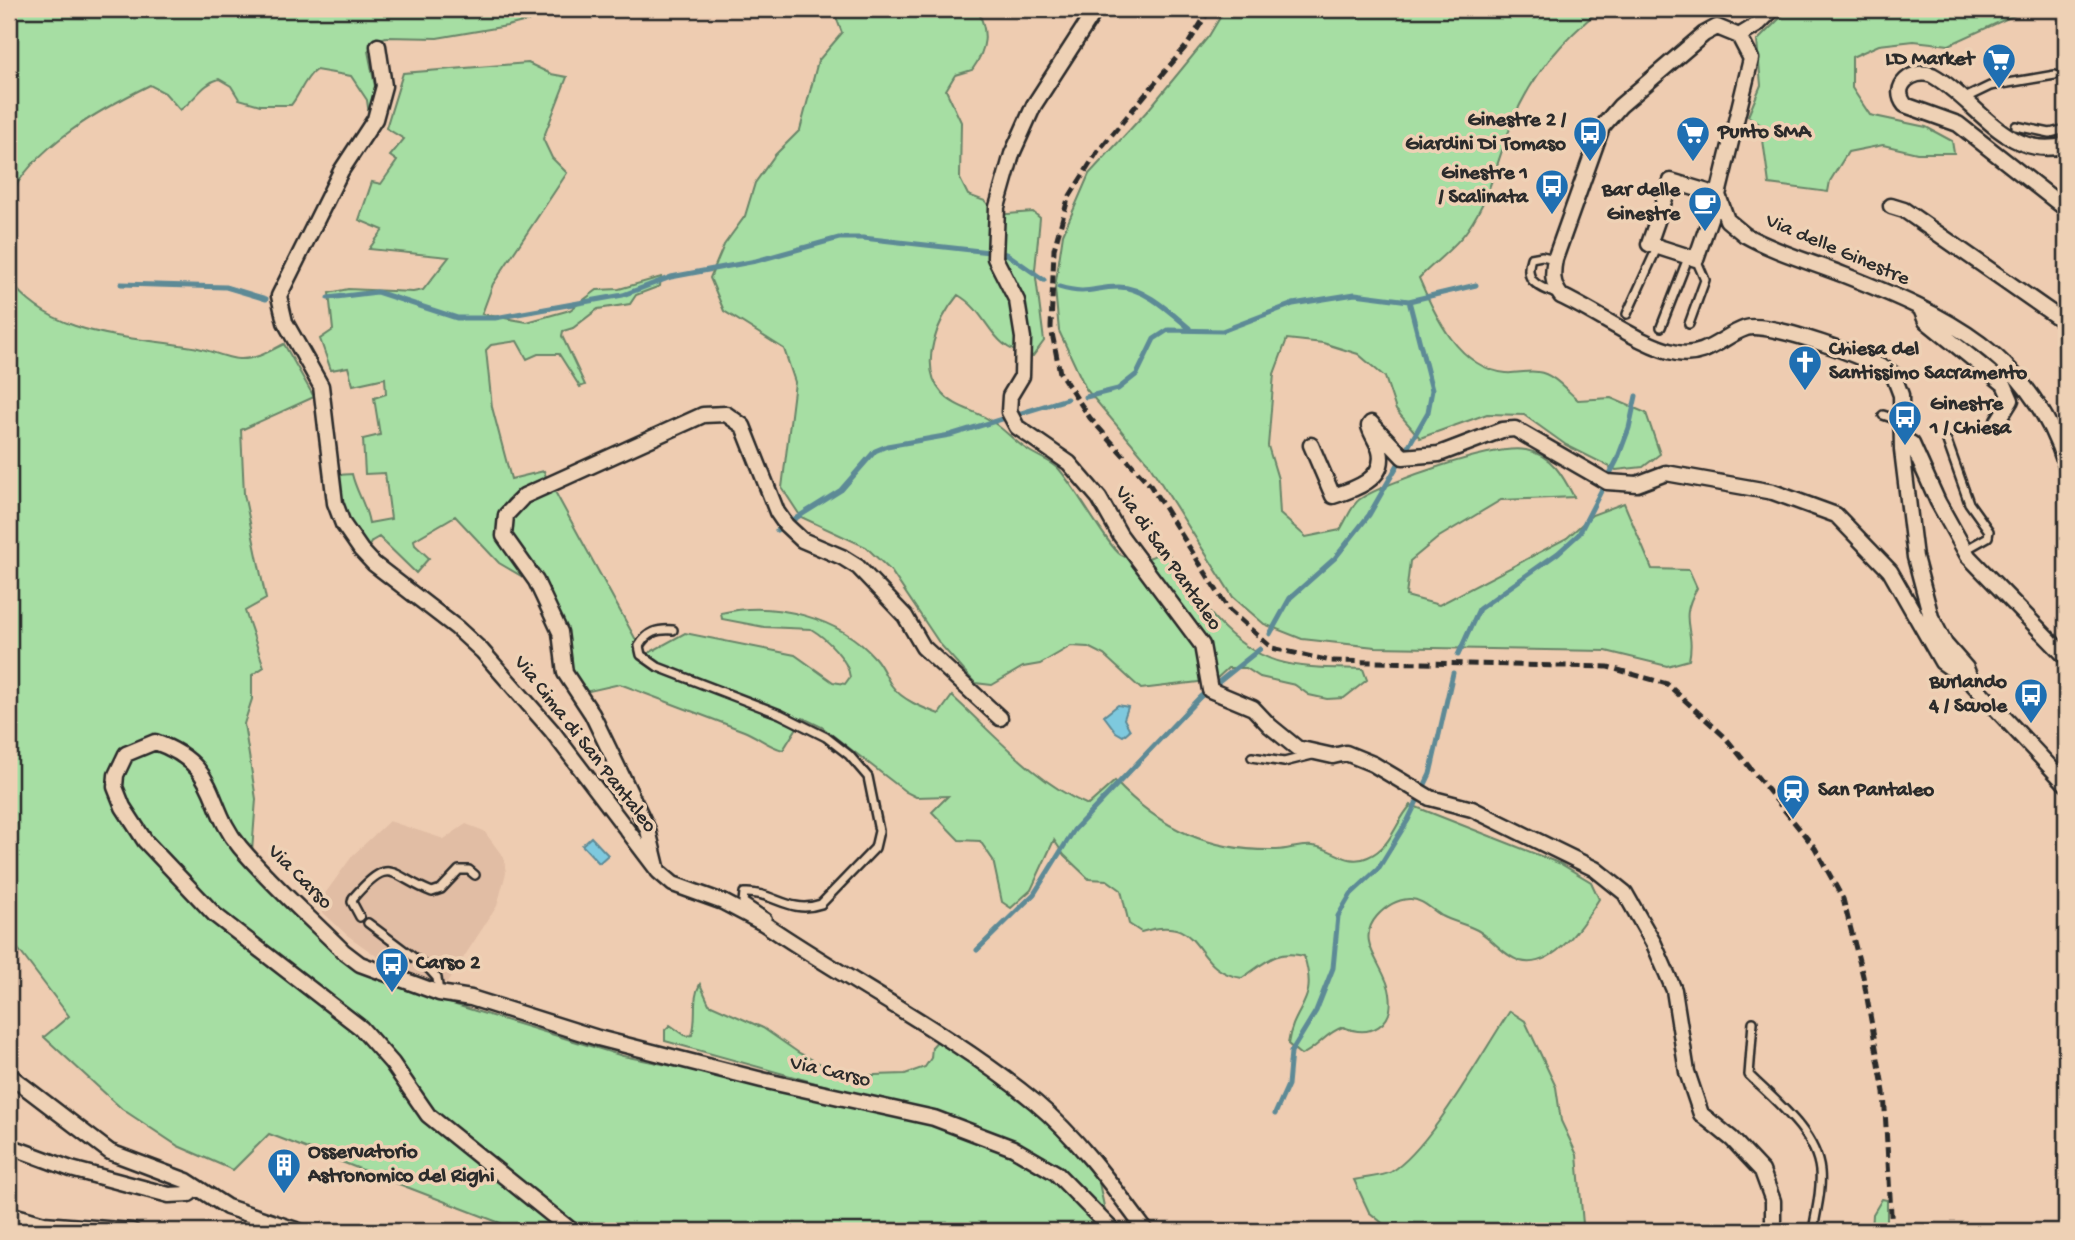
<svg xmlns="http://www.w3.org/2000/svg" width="2075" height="1240" viewBox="0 0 2075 1240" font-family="'Gochi Hand',sans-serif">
<rect width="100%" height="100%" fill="#eeccb1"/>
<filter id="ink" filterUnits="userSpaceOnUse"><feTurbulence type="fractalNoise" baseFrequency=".0143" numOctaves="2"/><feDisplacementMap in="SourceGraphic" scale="14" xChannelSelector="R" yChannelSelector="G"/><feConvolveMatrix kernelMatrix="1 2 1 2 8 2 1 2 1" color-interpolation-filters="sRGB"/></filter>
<g filter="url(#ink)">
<path fill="#e1bda4" d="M389,821L444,839L466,824L484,831L504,858L506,873L497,906L447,983L424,979L382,960L347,935L316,906L353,855Z"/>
<path fill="#a6dea3" stroke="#688467" stroke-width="2" d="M9,9H575L507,26L437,38L386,37L377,40L368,51L375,86L369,115L367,100L351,76L316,70C305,77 300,94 291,105H260L239,99L231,86L219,79C203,83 194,101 180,110L165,93L150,85C101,109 32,147 9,199Z
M833,9H977C989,32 987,49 972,70L955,75L946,90L961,122L960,179L968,195L985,201L996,215L1033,212L1040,218L1035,270L1044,341L1033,356C988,350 991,314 958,295C939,318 917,365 942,393C954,407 973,410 988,419C1004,428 1015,443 1031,452C1041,458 1049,460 1058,468C1074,485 1108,547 1121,555C1137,564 1153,558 1166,549C1195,594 1223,644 1277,661C1304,669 1335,668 1363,669L1367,680L1344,698L1327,699L1309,695L1295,685L1260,677L1246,668H1228L1215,680L1141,689L1104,655L1088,647L1071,646L1040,664L1023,667L992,685L975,683L940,644L891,571L866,547L801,517L782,488L795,382L784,349L724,311L710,278L724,245L745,216L755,183L775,155L800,130L818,61L842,33Z
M1225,9H1601C1561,41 1526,82 1509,131C1496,165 1489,199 1468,229C1455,248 1434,262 1419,278C1436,317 1458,368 1506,373C1516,374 1528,370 1538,372C1554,374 1566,390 1578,400L1611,398L1646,413L1660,454L1643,467L1616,470L1566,445L1524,415L1487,414L1420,438L1396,410L1385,377L1358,354L1323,343L1287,339L1274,374L1268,446L1278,479L1280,514L1306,537L1340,530C1346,521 1352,504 1360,499C1388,481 1495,444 1526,450C1552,455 1563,476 1574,497L1501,500L1439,537L1410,561L1406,596L1439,605L1567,538L1592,515L1624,503L1652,569L1689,570L1697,588C1677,623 1696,627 1689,660L1667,666L1606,651L1375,647L1302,639L1264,624L1233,597L1147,461L1086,389L1059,331L1055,288L1063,234L1089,174L1149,109L1209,36Z
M1789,9H2019L2015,15L1949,45L1914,41L1879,45L1852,57V88L1870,115L1926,127L1952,141L1954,153H1917L1883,145L1848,152L1830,181L1828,192L1769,184L1761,125L1748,116L1761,85L1757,41Z
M528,63L551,74L567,77L543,139L552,158L567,173L493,284L482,314L527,322L570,310L597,290L619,289L661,277L660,286L636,295L630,304L598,309L573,328L563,331L562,336L585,385L580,387L559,354H538L527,359L517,341L491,345L486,350L492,407L511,479L544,471L546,477C523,487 503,495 498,521L530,581L499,563L455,516L414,540L415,545L429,558L416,573L379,537L372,541L367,549L341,506L338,475L352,474C356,492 366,504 369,523L391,519L385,473L365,474L363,439L380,435L374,398L386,394L385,378L353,385L348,367L331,370L320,339L333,330L329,293L348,289L413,292L423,290L449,257L369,249L383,230L359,220L372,182L381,184L397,161L390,156L404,139L386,128L403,73Z
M9,279C50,338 129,336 193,347C208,349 224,358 239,359C256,360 270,351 284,344L314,397L241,430L244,494L266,599L245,611L264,667L252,675V699L244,724L256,799L251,865L341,957L433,998L623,1056L845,1101L847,1093L830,1087L665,1041V1030L670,1025L686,1036L692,1035C698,1018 691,1000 700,984L709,1004L763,1028L799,1053L844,1076L905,1074L925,1067L931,1058L932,1047L939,1039L1033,1109L1075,1148L1098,1178L1105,1211L1119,1231H521L269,1134L233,1170L178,1146L122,1109L44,1037L69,1016L9,937Z
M553,488L636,640L647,654L685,633L795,655L833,682L845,684L850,677C848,659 826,638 811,629L764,627L722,619L721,613C774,600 840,618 875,658C883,667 886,678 892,686C902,700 923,708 939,714L952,696C994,734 1036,783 1088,805L1115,781C1160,829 1211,852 1277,850C1288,850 1302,844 1313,846C1334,848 1347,867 1368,857C1392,847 1395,822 1411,805L1561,864L1591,882L1599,899C1584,923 1554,970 1520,961C1504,956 1492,938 1477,930C1466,924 1453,922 1442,916C1432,910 1421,898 1409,899C1396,900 1386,906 1377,916C1353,943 1387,966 1390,994C1395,1026 1370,1038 1343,1027C1325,1033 1319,1047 1301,1055L1288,1044C1294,1003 1319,1005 1304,956C1275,949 1265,963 1242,978C1189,971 1207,911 1141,932L1129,924L1121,890L1107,880L1089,879L1064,855L1054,840L1031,890L1011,908L1002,902L993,860L980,841L959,840L932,812L948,796L916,797L906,792L822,727L803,718L783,750C767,746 759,737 744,731L620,684L585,692L573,675L569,638L551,596L510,536L509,520L516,506Z
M1510,1011L1525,1021L1556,1087L1561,1121L1577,1155L1583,1224L1589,1231H1392L1369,1212L1354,1180C1365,1177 1382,1177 1391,1172C1430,1149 1483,1051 1510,1011Z
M1882,1199L1887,1200V1231H1872L1873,1214Z"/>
<path fill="#7ec9de" stroke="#5d8a96" stroke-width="2" d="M1118,705L1128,707L1124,719L1130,730L1123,736L1116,732L1104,716Z
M591,837L608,855L599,863L582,845Z"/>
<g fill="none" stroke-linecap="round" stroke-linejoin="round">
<path stroke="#5d8a96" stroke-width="5" d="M121,284L226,287L266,299
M1059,287C1090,296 1092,287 1119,287C1144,287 1171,313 1189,328
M328,298L377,292L457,318H495L623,295L671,277L756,261L839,238H863L1007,254L1044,280
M1086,397L1118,389L1137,374L1154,339L1168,330L1222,331L1293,304L1355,294L1409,301L1476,285
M777,530L841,490L875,451L887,446L950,435L1067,399
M1270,634L1290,598L1335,558L1369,515L1428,412L1432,390L1409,301
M1458,655L1479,609L1558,553L1579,534L1617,460L1629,428L1636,396
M977,950L1034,894L1074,830L1200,697L1260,649
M1275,1114L1288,1085L1291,1052L1316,1011L1333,968L1338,916L1351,894L1378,869L1408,820L1430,774L1453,673"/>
<g stroke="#2b2b2b" stroke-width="12">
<path id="lane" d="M1963,99L1990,86L2055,75
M2016,126L2050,133L2066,129
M1555,259L1542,256L1531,258C1523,282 1538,286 1558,295
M1627,314L1657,248
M1689,324L1705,280L1696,259
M1661,327L1688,258
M1883,415L1901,421
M1947,441L1969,503L1989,531L1988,537L1965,550
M673,630C657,629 647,632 639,646L641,655L658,667L780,714L826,737L849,755L868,777L879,831L875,848L821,904C789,915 773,891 744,893L743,902L767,918
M1252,757L1284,762L1316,754
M360,917L352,902L353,898C391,854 389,875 432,892L441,889L459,870H469L475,875
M368,923L429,969L437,978L439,993
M1753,1022L1749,1075C1775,1101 1816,1132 1820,1171C1822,1191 1816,1211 1813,1231"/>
</g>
<g stroke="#2b2b2b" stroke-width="19">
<path id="street" d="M1096,9L1034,105L1012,154L997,207L995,258L1017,301L1023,338L1022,376L1010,396L1009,412L1017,427L1069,463L1099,498L1120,535L1202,645L1210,690L1253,708L1270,726L1297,748L1333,756L1346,753L1373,764L1430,798L1472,809L1595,869L1625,893L1654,944L1674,990L1687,1072L1701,1114L1732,1139L1762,1171L1773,1201V1231
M1739,36L1757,25L1773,9
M378,46L384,86L375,119L341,171L279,296L285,322L321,386L335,503L343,524L361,550L374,564L457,628L482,651L552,731L659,872L673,884L723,902L763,923C853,984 951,1033 1035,1102C1079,1139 1112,1185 1146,1231
M2066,145C2007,162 1976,99 1932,75C1913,68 1890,86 1905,105L1958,124L2066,209
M1718,195L1671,181L1649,244L1696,259L1718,195L1751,59L1739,36L1717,27L1704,34L1620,106L1602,127L1555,259C1552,274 1552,284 1561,296C1595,311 1643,347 1677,353C1707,358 1722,336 1746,328C1769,321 1874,359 1893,374L1901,395L1902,450L1915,557L1931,617L1945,644L1966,668L1972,683
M1718,195L1727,220L1745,235C1775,252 1811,262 1844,275C1946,315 2031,354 2066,466
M1891,206L1904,210L2066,323
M1921,309L1926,321L2004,384L2011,400L1998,421
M1902,438L1912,444L1938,502L1968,556L2066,657
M1311,445L1333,496C1353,490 1387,479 1380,451C1378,443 1371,434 1369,426L1371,423L1403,457L1439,454L1502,430L1515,429L1607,482L1637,484L1666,473L1773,492L1836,515L1890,571L1942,662L1972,683L2066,784
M658,871L648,830L592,714L565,673L560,632L536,581L504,536L506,515L524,496L703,415L726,414L743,426L777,512L786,525L802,540L842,557L858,567L905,616L923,647L1000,718
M9,1075L110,1152L187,1181L227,1207L299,1231
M9,1146L71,1169L169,1195L189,1194L195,1189
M9,1214L44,1224L132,1231
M572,1231L428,1115L392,1063L361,1028L215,915L145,841L123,807L115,787L116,775L126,754L155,742C221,765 205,806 240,847C271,884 309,917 343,951L360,964L439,993L471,998L598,1038L762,1080L934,1118L1013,1148L1056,1173L1113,1231"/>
</g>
<use href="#lane" stroke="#eed1b5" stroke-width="7"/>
<use href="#street" stroke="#eed1b5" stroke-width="14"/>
<path stroke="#2b2b2b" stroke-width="5" stroke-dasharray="10 5" stroke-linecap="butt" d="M1210,9L1188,44L1098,151L1068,199L1054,249L1051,328L1060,373L1090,418L1150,485L1229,610L1272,648L1331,661L1608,667L1667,684L1725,737L1815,848L1843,899L1863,976L1884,1092L1892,1231"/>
</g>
</g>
<defs>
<g id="supermarket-pin" transform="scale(1.75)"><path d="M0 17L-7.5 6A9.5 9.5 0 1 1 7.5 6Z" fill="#1f6fb2" stroke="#eed1b5"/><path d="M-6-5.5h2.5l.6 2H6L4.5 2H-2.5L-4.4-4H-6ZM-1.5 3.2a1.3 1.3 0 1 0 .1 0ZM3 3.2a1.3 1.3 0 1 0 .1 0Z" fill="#fff"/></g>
<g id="bus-pin" transform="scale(1.75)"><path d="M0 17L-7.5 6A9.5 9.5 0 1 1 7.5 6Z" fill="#1f6fb2" stroke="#eed1b5"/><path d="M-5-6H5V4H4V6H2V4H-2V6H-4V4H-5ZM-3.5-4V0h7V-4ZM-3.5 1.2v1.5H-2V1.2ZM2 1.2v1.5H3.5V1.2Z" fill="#fff"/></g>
<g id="cafe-pin" transform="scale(1.75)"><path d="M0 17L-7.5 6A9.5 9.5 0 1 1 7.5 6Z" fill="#1f6fb2" stroke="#eed1b5"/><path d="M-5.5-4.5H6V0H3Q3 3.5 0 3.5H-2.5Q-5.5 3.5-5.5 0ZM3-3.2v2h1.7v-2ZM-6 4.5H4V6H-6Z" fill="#fff"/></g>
<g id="church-pin" transform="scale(1.75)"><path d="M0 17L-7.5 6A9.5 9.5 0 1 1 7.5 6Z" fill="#1f6fb2" stroke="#eed1b5"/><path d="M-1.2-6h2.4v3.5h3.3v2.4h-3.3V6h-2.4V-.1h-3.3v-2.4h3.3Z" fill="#fff"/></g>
<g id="station-pin" transform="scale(1.75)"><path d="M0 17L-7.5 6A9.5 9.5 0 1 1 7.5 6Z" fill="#1f6fb2" stroke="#eed1b5"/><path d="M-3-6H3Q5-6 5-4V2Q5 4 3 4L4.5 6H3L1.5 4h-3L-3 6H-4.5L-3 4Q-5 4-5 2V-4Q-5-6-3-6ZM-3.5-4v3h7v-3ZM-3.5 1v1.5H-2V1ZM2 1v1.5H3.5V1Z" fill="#fff"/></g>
<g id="building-pin" transform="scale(1.75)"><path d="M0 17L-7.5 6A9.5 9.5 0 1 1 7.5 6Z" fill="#1f6fb2" stroke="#eed1b5"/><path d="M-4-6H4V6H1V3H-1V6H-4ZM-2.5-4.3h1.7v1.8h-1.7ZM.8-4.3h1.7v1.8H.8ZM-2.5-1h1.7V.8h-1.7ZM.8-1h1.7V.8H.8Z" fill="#fff"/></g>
</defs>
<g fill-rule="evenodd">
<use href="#supermarket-pin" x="1999" y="60"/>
<use href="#bus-pin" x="1590" y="133"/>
<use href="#supermarket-pin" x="1693" y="133"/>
<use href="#bus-pin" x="1552" y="186"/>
<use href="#cafe-pin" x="1705" y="203"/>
<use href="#church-pin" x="1805" y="362"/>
<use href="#bus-pin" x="1905" y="417"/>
<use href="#bus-pin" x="2031" y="695"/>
<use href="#station-pin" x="1793" y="791"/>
<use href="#bus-pin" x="392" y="964"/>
<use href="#building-pin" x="284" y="1165"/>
</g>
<g text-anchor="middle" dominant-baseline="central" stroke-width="7" stroke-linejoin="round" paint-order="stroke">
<g font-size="21" font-weight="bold" fill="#2b2b2b" stroke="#eed1b5" text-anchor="start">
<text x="1974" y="60" text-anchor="end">LD Market</text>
<text x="1566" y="121" text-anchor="end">Ginestre 2 /<tspan x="1566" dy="24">Giardini Di Tomaso</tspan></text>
<text x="1718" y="133">Punto SMA</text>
<text x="1528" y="174" text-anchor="end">Ginestre 1<tspan x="1528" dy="24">/ Scalinata</tspan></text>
<text x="1680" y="191" text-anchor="end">Bar delle<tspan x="1680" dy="24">Ginestre</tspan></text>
<text x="1829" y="350">Chiesa del<tspan x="1829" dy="24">Santissimo Sacramento</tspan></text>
<text x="1930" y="405">Ginestre<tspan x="1930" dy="24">1 / Chiesa</tspan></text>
<text x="2007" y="683" text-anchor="end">Burlando<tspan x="2007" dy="24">4 / Scuole</tspan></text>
<text x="1818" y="791">San Pantaleo</text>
<text x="416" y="964">Carso 2</text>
<text x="308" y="1153">Osservatorio<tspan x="308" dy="24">Astronomico del Righi</tspan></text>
</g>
<g font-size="21" fill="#2b2b2b" stroke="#eed1b5">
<text transform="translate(1837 251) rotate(23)">Via delle Ginestre</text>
<text transform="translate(1167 559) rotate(55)">Via di San Pantaleo</text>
<text transform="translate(584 745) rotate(52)">Via Cima di San Pantaleo</text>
<text transform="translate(299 878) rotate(45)">Via Carso</text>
<text transform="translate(830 1073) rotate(13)">Via Carso</text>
</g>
</g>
<rect width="2075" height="1240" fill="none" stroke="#eed1b5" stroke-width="35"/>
<rect x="18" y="18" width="2040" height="1205" fill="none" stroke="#2b2b2b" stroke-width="2.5" filter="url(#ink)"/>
</svg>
